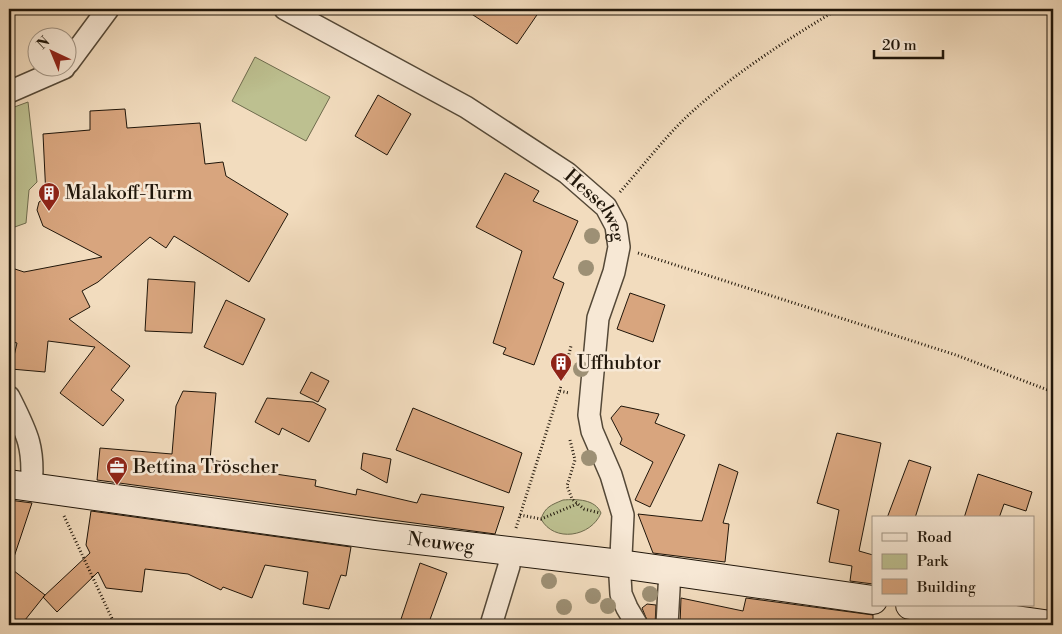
<svg xmlns="http://www.w3.org/2000/svg" width="1062" height="634" viewBox="0 0 1062 634" font-family="'Libre Bodoni',serif">
<rect width="100%" height="100%" fill="#f2dcbe"/>
<filter id="stains"><feTurbulence type="fractalNoise" baseFrequency=".004" numOctaves="4"/><feColorMatrix values="0 0 0 0 .2 0 0 0 0 .09 0 0 0 0 .02 0 0 0 .5 -.17"/></filter>
<radialGradient id="worn" r=".72"><stop offset=".6" stop-color="#630" stop-opacity="0"/><stop offset="1" stop-color="#630" stop-opacity=".3"/></radialGradient>
<path fill="#bdc090" stroke="#6e6b4d" d="M255,57L330,97L306,141L232,101Z
M28,102L37,182L29,190L26,223L9,229V109Z
M563,500C577,499 595,499 601,513C591,537 554,543 541,519C545,507 551,505 563,500Z"/>
<path fill="#d8a57e" stroke="#20160a" d="M464,9H541L517,44Z
M378,95L411,114L387,155L355,136Z
M125,109L127,128L200,123L205,164L223,162L226,176L288,214L249,282L174,236L166,248L150,237L98,282L82,291L90,307L69,319L130,366L111,390L124,400L103,426L60,393L95,347L48,341L45,372L11,369L17,343L9,341V267L24,272L102,257L43,226L37,210L39,202L46,197L43,134L90,130V111Z
M505,173L539,191L533,201L578,221L553,278L564,283L534,365L503,354L506,348L493,343L522,251L476,227Z
M148,279L195,282L192,333L145,331Z
M630,293L665,305L653,342L617,329Z
M226,300L265,319L243,365L204,347Z
M311,372L329,381L318,402L300,393Z
M183,391L216,393L210,460L223,462L221,466L316,480L315,486L356,495L357,489L417,503L421,494L504,507L495,534L97,480L100,448L172,454L176,406Z
M267,398L313,402L326,409L309,442L282,428L279,435L255,422Z
M621,406L659,414L655,423L685,435L650,507L635,500L653,462L620,444L622,439L611,418Z
M413,408L522,453L509,493L396,450Z
M837,433L881,443L859,551L873,555V584L850,581L852,566L829,562L839,510L817,503Z
M363,453L391,459L387,483L361,469Z
M909,460L931,467L915,518H887Z
M719,464L738,472L723,523L729,524L725,562L653,553L638,514L702,521Z
M978,474L1032,492L1026,511L1004,504L999,518H964Z
M9,500L32,503L12,563H9Z
M91,511L351,547L346,576L341,575L329,609L303,604L308,572L265,565L252,598L223,587L221,590L188,574L145,569L142,592L106,588L98,572L57,612L43,597L90,553L86,545Z
M420,563L447,573L428,625H399Z
M9,567L45,595L21,625H9Z
M681,598L743,611L746,598L873,615V625H680Z
M647,604L656,605L655,625H649L642,608Z"/>
<g fill="none" stroke-linecap="round" stroke-linejoin="round">
<g stroke="#544837" stroke-width="24">
<g id="street">
<path id="s1" d="M285,9L466,107L567,173L606,207L616,226L619,247L614,272L598,318L589,415L592,431L611,475L623,515L620,577L621,594L627,608L637,625"/>
<path d="M68,63L108,9"/>
<path d="M9,92L64,68"/>
<path d="M9,397C27,433 35,447 31,488"/>
<path d="M491,625L509,566V550"/>
<path d="M667,625L670,571"/>
</g>
</g>
<g stroke="#20160a" stroke-width="30">
<g id="secondary">
<path id="s2" d="M9,484L375,535L620,564L873,600"/>
<path d="M910,605L1051,625"/>
</g>
</g>
<path stroke="#20160a" stroke-width="3" stroke-dasharray="1 2.5" stroke-linecap="butt" d="M9,17L17,9
M620,192C644,165 667,134 694,110C738,71 788,39 838,9
M9,201L13,169L12,112
M638,253L956,355L1053,392
M563,378L571,346
M560,391L569,393
M570,440L575,460L567,486L572,499L584,509L600,513
M520,515L541,519L577,504
M64,516L115,625
M516,528L561,386"/>
<use href="#street" stroke="#f7e8d5" stroke-width="21"/>
<use href="#secondary" stroke="#f7e8d5" stroke-width="28"/>
</g>
<g fill="#9d9075">
<circle cx="592" cy="236" r="8"/>
<circle cx="586" cy="268" r="8"/>
<circle cx="581" cy="369" r="8"/>
<circle cx="589" cy="458" r="8"/>
<circle cx="549" cy="581" r="8"/>
<circle cx="650" cy="594" r="8"/>
<circle cx="593" cy="596" r="8"/>
<circle cx="608" cy="606" r="8"/>
<circle cx="564" cy="607" r="8"/>
</g>
<defs>
<g id="building-pin" transform="scale(1.125)"><path d="M0 17L-7.5 6A9.5 9.5 0 1 1 7.5 6Z" fill="#8f2418" stroke="#f7e8d5"/><path d="M-4-6H4V6H1V3H-1V6H-4ZM-2.5-4.3h1.7v1.8h-1.7ZM.8-4.3h1.7v1.8H.8ZM-2.5-1h1.7V.8h-1.7ZM.8-1h1.7V.8H.8Z" fill="#fff"/></g>
<g id="office-pin" transform="scale(1.125)"><path d="M0 17L-7.5 6A9.5 9.5 0 1 1 7.5 6Z" fill="#8f2418" stroke="#f7e8d5"/><path d="M-6-3h4V-5.5h4V-3h4V5H-6ZM-1-4.5V-3h2v-1.5ZM-6 0V1H6V0Z" fill="#fff"/></g>
</defs>
<g fill-rule="evenodd">
<use href="#building-pin" x="49" y="193"/>
<use href="#building-pin" x="561" y="363"/>
<use href="#office-pin" x="117" y="467"/>
</g>
<g text-anchor="middle" dominant-baseline="central" stroke-width="5" stroke-linejoin="round" paint-order="stroke">
<g font-size="19" fill="#20160a" stroke="#f7e8d5" text-anchor="start">
<text x="65" y="193">Malakoff-Turm</text>
<text x="577" y="363">Uffhubtor</text>
<text x="133" y="467">Bettina Tröscher</text>
</g>
<g font-size="19" fill="#20160a" stroke="#f7e8d5">
<text stroke="none"><textPath href="#s1" startOffset="371">Hesselweg</textPath></text>
<text stroke="none"><textPath href="#s2" startOffset="436">Neuweg</textPath></text>
</g>
</g>
<rect width="1062" height="634" fill="none" stroke="#f2dcbe" stroke-width="30"/>
<rect x="10" y="10" width="1042" height="614" fill="none" stroke="#20160a" stroke-width="2.5"/>
<rect x="15" y="15" width="1032" height="604" fill="none" stroke="#20160a"/>
<rect x="872" y="516" width="162" height="90" fill="#f7e8d5" stroke="#a19484"/>
<rect x="882" y="533" width="25" height="8" fill="#f7e8d5" stroke="#a19484"/>
<text x="917" y="542" font-size="15" fill="#20160a">Road</text>
<rect x="882" y="554" width="25" height="15" fill="#bdc090" stroke="#a19484"/>
<text x="917" y="566" font-size="15" fill="#20160a">Park</text>
<rect x="882" y="579" width="25" height="15" fill="#d8a57e" stroke="#a19484"/>
<text x="917" y="592" font-size="15" fill="#20160a">Building</text>
<g transform="translate(52 52) rotate(316)"><circle r="24" fill="#f7e8d5" stroke="#a19484"/>
<path d="M0-4L9 19L0 12L-9 19Z" fill="#8f2418"/>
<text y="-8" font-size="14" font-weight="bold" text-anchor="middle" fill="#20160a">N</text>
</g>
<path d="M874 50v8h69v-8" fill="none" stroke="#20160a" stroke-width="2.5"/>
<text x="882" y="50" font-size="15" fill="#20160a" stroke="#f7e8d5" stroke-width="4" paint-order="stroke">20 m</text>
<rect width="100%" height="100%" filter="url(#stains)"/>
<rect width="100%" height="100%" fill="url(#worn)"/>
</svg>
